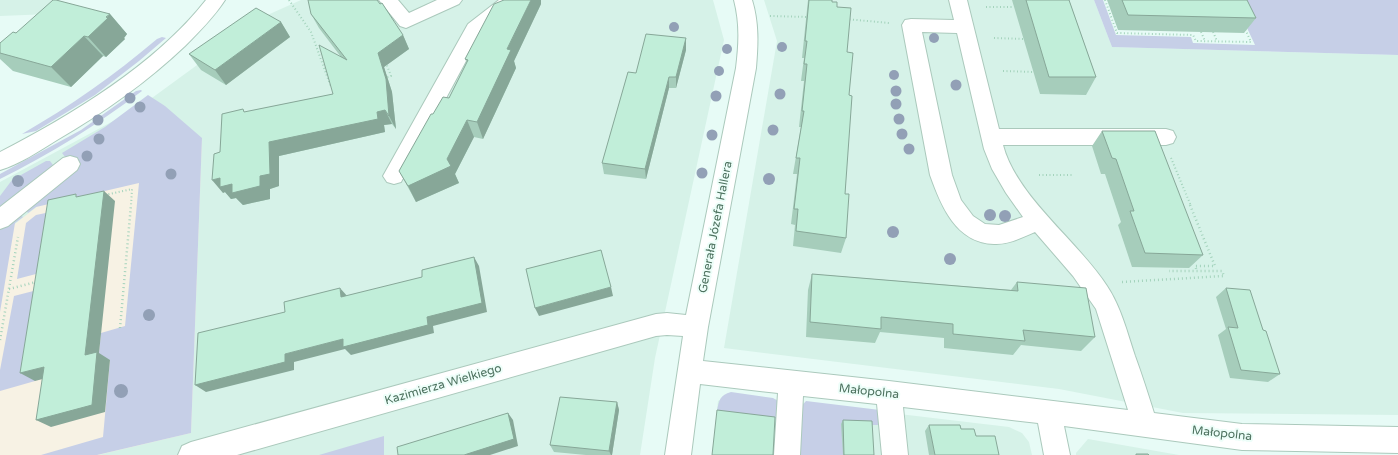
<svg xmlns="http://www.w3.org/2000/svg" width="1398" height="455" viewBox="0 0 1398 455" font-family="'Varela Round',sans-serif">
<rect width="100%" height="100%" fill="#e7fbf6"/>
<path fill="#d6f2e8" d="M0,0H60L50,14L0,16Z
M301,0H713L724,40L655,358L640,455H0V182L141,106L263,17Z
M764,0H1094L1112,47L1398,55V415L1183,413L1059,389L724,348L777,41Z
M730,394L1009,427L1022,433L1029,442L1032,455H712L718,401Z
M1088,439L1179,455H1076V453Z"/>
<path fill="#f7f2e4" d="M202,138L191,433L98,455H0V267L7,230L119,143Z"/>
<path fill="#c6cfe7" d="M1094,0H1103L1116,35L1191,37L1193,43L1255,45L1234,0H1398V55L1112,47Z
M162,37L166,38L139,61L95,95L36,131L22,134C72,105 113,76 157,39Z
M141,90L142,91C97,125 50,154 0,179V174L81,130L136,91Z
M148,95L165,106L202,138L191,433L97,455H41L103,437L110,360L98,363L101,333L125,326L139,183L36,207L28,213L25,209L66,158L62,153L105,127Z
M46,161H50L53,165L50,173L0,213V196L12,180Z
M60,210L51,270L17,279L26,223L36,215Z
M19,214L23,217L15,223L0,312V229Z
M49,287L35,381L0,391V370L14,296Z
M731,392L773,398L778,401L781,419L717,411C719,400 720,395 731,392Z
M806,401L880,410L882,425H870L843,455H797L800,408Z
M384,436V455H319Z"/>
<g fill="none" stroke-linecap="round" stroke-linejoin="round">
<g stroke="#abc9bc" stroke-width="2">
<path id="minor" d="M206,0H225C214,17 199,32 185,46C146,83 103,113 57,140C39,151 20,164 0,170V152C72,115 156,64 206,0Z
M379,0H398L409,13L437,0H462L459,4L406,28L400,26Z
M499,0H520L517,4L481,33L401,182L394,184L387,182L383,176L468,24Z
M734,0H752C759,23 758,44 756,68L708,327L703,361L889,381L1128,410L1096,309L1073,276L1035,232C1023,237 1008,245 994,244C956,243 941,206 930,175L902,25L905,20L911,19L954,20L949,0H967L999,129H1166L1173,131L1176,137L1173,143L1166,145H1003C1016,196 1078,241 1107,286C1121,307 1127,332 1135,356C1142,375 1148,394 1154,413L1242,424L1398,427V453L1242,450L1064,426L1070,455H1044L1038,423L903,407L908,455H882L877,404L803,396L800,455H774L778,393L700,384L691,455H665L683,336L667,335L656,336L237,455H178L182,446L191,442L656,314L667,313L686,315L736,68C739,44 740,23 734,0ZM922,32L957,33L984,149L992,169L1006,193L1023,217L999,225L985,224L973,216L961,200L952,175Z
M70,156L77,158L80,164L77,170L8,226L0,229V207L63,158Z"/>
</g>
<path stroke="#a4d3bc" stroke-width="2" stroke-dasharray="1 2.5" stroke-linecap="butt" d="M289,0L311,32L331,87
M1105,0L1117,33L1193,35L1196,41L1251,42L1245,29
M986,7H1014
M770,16L809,17
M846,19L889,23
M1201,32L1205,41
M1213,32L1217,41
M994,38L1024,39
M1003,71L1034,72
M384,78L391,76L386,63
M1171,158L1191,206
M1039,175H1074
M105,195L132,189L131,206"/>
<path stroke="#a4d3bc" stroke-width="2.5" stroke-dasharray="1 3" stroke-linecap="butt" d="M1190,205L1215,266H1195L1197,271
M1122,282L1224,276L1222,271H1169
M9,289L36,282
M120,328L131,205
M0,340L18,237"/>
<use href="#minor" fill="#fff" fill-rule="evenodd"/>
</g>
<g fill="#92a0b6">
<circle cx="674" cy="27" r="5"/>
<circle cx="934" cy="38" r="5"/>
<circle cx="782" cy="47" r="5"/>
<circle cx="727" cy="49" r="5"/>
<circle cx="719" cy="71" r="5"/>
<circle cx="894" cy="75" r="5"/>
<circle cx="956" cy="85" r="5.5"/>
<circle cx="896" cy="91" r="5.5"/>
<circle cx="780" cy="94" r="5.5"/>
<circle cx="716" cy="96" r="5.5"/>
<circle cx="130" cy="98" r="5.5"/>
<circle cx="896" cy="104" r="5.5"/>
<circle cx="140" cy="107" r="5.5"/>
<circle cx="899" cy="119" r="5.5"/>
<circle cx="98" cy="120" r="5.5"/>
<circle cx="773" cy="130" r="5.5"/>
<circle cx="902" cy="134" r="5.5"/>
<circle cx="712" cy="135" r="5.5"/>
<circle cx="99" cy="139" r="5.5"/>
<circle cx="909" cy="149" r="5.5"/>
<circle cx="87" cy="156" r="5.5"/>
<circle cx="702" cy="173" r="5.5"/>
<circle cx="171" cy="174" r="5.5"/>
<circle cx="769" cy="179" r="6"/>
<circle cx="18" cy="181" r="6"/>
<circle cx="990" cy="215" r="6"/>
<circle cx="1005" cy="216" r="6"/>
<circle cx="893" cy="232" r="6"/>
<circle cx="950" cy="259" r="6"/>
<circle cx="149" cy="315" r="6"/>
<circle cx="121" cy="391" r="7"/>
</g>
<path fill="#a6cdbb" d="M504,0H541V4L514,61L516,68L483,139L474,137L455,174L459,183L416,202L399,171L433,114L449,98L467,63L465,59Z
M808,0H832V2L837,7L847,52L849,95L845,194L846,238L841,253L793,246L795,225L791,224L797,174H793L801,127H799L804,81H801L804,58H802Z
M1012,0H1069L1096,77L1086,95L1040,94Z
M1107,0H1247L1256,18L1244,33L1118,30Z
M110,14L127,34L124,38L125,39L106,57L103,56L71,87L13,71L0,59V43L16,33Z
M311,14L403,35L409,49L384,67L392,92L396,129L392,124L384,125L385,132L279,156V186L270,189V199L243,205L236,198L231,199L225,192L223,193L220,152L246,112L333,94L341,57L319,28Z
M281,22L290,37L226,85L201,70L189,54Z
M686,38V50L676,88H669L646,179L604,174L602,163L636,73Z
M1102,131L1203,255L1189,268L1132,267L1118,225L1121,222L1105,174H1101L1092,146Z
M812,274L1011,290L1017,282L1095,337L1081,351L1021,345L1013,355L944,348V338L880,332L875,343L806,337L808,290Z
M1226,288L1263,330L1280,374L1268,382L1230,378L1218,335L1226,329L1216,297Z
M617,402L619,410L612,455H586L554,452L550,445Z
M843,420L874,455H843L841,424Z
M929,425L961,429L976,436L999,455H929L925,431Z"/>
<path fill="#87a798" d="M531,0H541V4L514,61L516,68L483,139L477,122L507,49Z
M110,14L127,34L124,38L125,39L106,57L88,37Z
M281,22L290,37L226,85L215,70Z
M403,35L409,49L384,67L392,92L396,129L389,116L378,53Z
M84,36L103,56L71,87L51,67Z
M686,38V50L676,88V77Z
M669,77V88L646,179L645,169Z
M385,110L392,124L384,125L385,132L279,156V186L270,189V199L243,205L236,198L231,199L225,192L223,193L212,180L220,178L260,176L269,142Z
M467,120L474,137L455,174L459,183L416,202L408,186L447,159Z
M104,191L115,201L99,353L110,360L105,412L51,427L36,420Z
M474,257L479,266L487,312L433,326L434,333L351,355L345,349L294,362V370L206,392L195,385L285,354L427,317Z
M611,287L613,296L539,316L535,308Z
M340,288L348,297H341Z
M44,367L58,375L35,381L20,373Z
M617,402L619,410L612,455H611L609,451Z
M508,413L513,420L518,446L490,455H464Z"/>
<path fill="#c1eed9" stroke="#87a798" d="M53,0H56L110,14L106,17L108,18L88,37L84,36L51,67L0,53V43L13,32L16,33Z
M308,0H377L380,4L382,3L403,35L378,53L386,79L389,116L385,110L377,112L378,119L269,142L270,174L260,176V186L232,193V184L220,187V178L212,180L214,154L220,152L222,114L243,109L244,112L333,94L319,45L347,60L311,14Z
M504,0H531L507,49L511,50L477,122L467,120L447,159L451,166L408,186L399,171L431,114H433L443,97L449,98L468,60L465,59L494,4Z
M809,0H832V2H837V7L851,8L847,52L853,53L849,95L852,96L845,194H849L846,238L796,231L798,209H794L800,158H796L804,111H802L807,64H804L807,41H805Z
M1026,0H1069L1096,77H1049Z
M1122,0H1247L1256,18L1128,15Z
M256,8L281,22L215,70L189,54Z
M646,34L686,38L676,77H669L645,169L602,163L628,72L636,73Z
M1102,131H1155L1203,255L1145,253L1130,211H1134L1116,159L1112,158Z
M104,191L85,355L97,352L92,405L36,420L44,367L20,373L48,200L76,194V197Z
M601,250L611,287L535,308L526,269Z
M474,257L482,303L427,317L428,325L343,347V339L285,354V362L195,385L198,333L285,312L284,302L340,288L341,297L422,277V270Z
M812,274L1018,291L1017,282L1086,288L1095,337L1023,330L1025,341L953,334V324L881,317V329L810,322Z
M1226,288L1250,290L1263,330L1266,331L1280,374L1241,370L1228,327L1238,328Z
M560,397L617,402L609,451L550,445Z
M717,410L775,417L773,455H712Z
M508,413L514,439L464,455H398L397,447Z
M843,420L872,421L874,455H844Z
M929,425H960L961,429H974L976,436H995L999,455H935Z
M1136,454H1148L1149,455H1136Z"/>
<g text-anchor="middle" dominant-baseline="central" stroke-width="4" stroke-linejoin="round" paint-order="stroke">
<g font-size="12" fill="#4d725f" stroke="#edfef9">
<text transform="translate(715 227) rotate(-79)">Generała Józefa Hallera</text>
<text transform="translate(443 384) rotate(-16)">Kazimierza Wielkiego</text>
<text transform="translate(869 391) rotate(6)">Małopolna</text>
<text transform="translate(1222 433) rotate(6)">Małopolna</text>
</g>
</g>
</svg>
